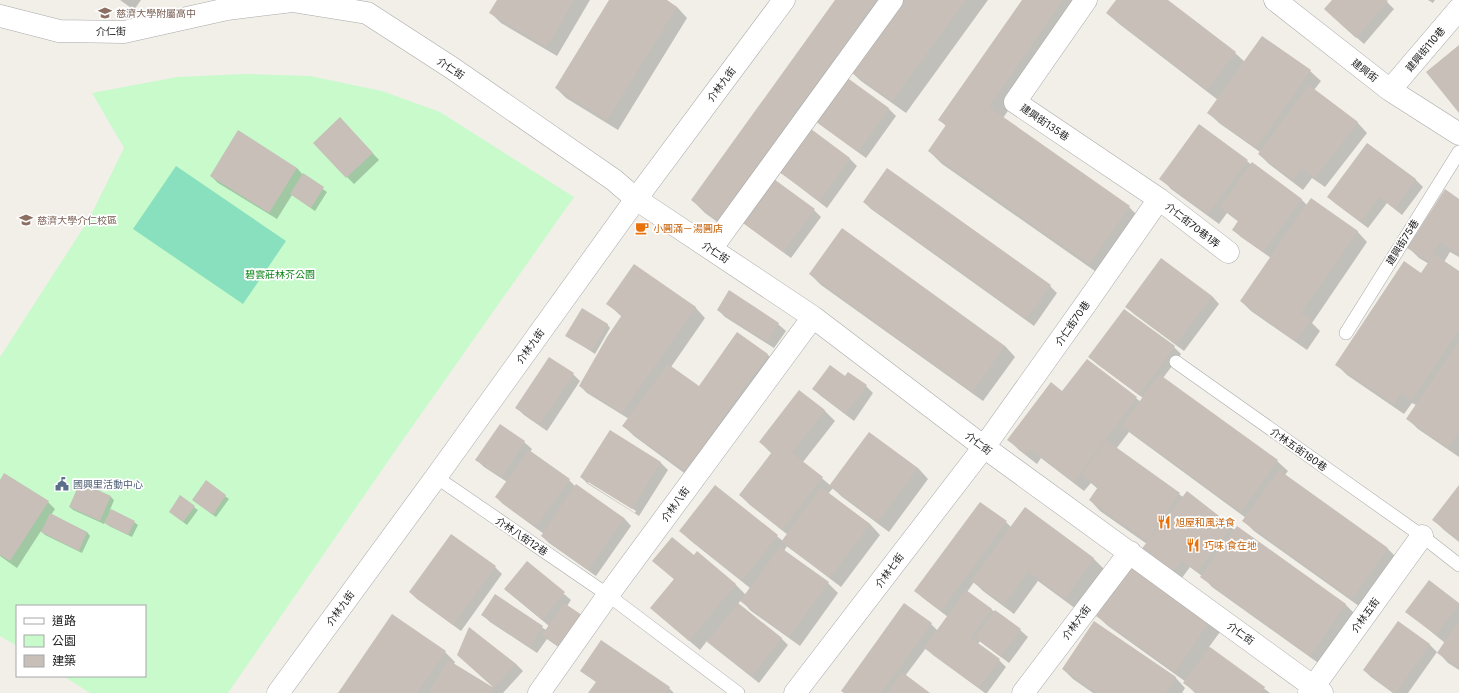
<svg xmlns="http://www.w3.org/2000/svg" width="1459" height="693" viewBox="0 0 1459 693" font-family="Inter,'Noto Sans TC',sans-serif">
<rect width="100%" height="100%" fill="#f2efe9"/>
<path fill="#c8facc" d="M245,74L310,76L382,91L440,112L574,197L395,451L228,693H90L63,676H145V606H17V646L0,636V357L89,219L124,148L92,93L177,77Z"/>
<path fill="#88e0be" d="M176,166L286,241L243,304L133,229Z"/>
<path fill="#0003" fill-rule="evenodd" d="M120,0H141L134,10Z
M498,0H590L557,56L501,23L491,13Z
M610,0H665L677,7L687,18L618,130L566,98L556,88Z
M837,0H988L906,113L861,81L848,69L843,76L889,109L896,116L866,158L819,124L813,118L806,127L850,159L857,166L827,208L776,169L770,177L814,210L821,217L791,258L739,220L731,232L705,213L692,200Z
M1023,0H1084L1003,118L1129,207L1142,220L1102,276L942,164L929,151L946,126L939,119Z
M1117,0H1166L1235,53L1245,62L1262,37L1310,71L1321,81L1314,90L1357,122L1367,133L1325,187L1312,178L1303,190L1269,164L1259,154L1260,152L1219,123L1209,113L1218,100L1118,23L1107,13Z
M1333,0H1385L1394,9L1364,44L1332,16Z
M1428,0H1435L1433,3Z
M1199,125L1252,165L1301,199L1307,205L1357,231L1367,242L1312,323L1320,331L1307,350L1251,311L1241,301L1271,258L1241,237L1234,230L1239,222L1227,213L1219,224L1171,189L1161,178Z
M347,126L379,160L354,184L347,177Z
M1368,144L1416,180L1423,187L1402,215L1387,203L1368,228L1336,204L1328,197Z
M297,168L303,175L327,192L315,211L292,195L277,219L218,183L211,176Z
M887,169L1050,286L1057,293L1034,326L871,209L864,202Z
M1459,200V257L1450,252L1444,262L1459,272V457L1418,429L1407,418L1416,405L1412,403L1404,414L1347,375L1336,364L1422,274L1429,264L1419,258L1408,247Z
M810,274L1005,346L1015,357L983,401L821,285Z
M1212,296L1219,304L1184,351L1134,314L1127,307Z
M608,304L695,307L705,318L671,367L699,387L737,333L768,355L778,365L695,481L634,436L624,426L629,419L587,393L580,386L622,317Z
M718,310L778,324L786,331L774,348L725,317Z
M607,324L610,328L595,354L567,335Z
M1174,347L1181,354L1163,378L1277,461L1288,471L1285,475L1388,549L1398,559L1363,609L1254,531L1244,521L1246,518L1129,432L1116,449L1183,497L1187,492L1235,530L1237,527L1346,605L1356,615L1321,665L1212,587L1202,576L1190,567L1179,582L1147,544L1100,511L1090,500L1098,489L1091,483L1084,491L1041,458L1037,464L1019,450L1009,440L1063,393L1087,361L1141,402L1143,398L1097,364L1090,357Z
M848,373L866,386L873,393L854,421L821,396L814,389L845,377Z
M573,374L580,381L547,431L524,415L517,408Z
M799,391L825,411L835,421L803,462L831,486L918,468L928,479L889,532L841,496L833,488L828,494L870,524L880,535L841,587L787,546L784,551L828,583L838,593L800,646L751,611L741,600L738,604L781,638L788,645L759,683L716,649L707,641L700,650L651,608L675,580L653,561L694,556L735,584L746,595L750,588L691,541L681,531L716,487L783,541L788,535L750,505L740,495L772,454L760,442Z
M500,425L524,442L532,449L530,452L569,480L576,487L624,518L631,526L596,576L549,543L542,536L544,534L503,504L496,497L507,482L484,467L477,460Z
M610,431L661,463L668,470L639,516L588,484L581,477ZM588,481L636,511L635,513L588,483Z
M0,481L48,502L55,509L51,515L87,532L90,536L82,553L45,535L41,531L17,568L0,556Z
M206,482L229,499L216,517L197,503Z
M1459,486V542L1444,530L1434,520Z
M110,496L114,500L110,510L134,522L138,525L132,537L109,526L105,522L104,524L73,510L70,507Z
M180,497L198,510L187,525L174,515Z
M1025,508L1094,559L1104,569L1076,609L1038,581L1014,614L983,591L974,582L967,592L1020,630L1028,637L1009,663L980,641L978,644L999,660L1006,667L987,693H985L933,655L926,648L905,676L928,693H845L905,605L931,624L938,631L948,617L923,598L916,591L1006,522L1011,527Z
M527,562L571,600L567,606V653L547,639L537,653L490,622L483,615L495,596L546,630L549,626L505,589Z
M495,567L502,574L461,631L417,599L410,592Z
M1459,604V670L1448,663L1438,652L1445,643L1407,612Z
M1097,616L1209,622L1220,632L1209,647L1270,693H1195L1185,683L1186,682L1108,626Z
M1398,622L1430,645L1437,652L1408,693H1393L1371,677L1364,670Z
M469,629L516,664L523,671L503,693H340L445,652L455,662L454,664L493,688Z
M1063,669L1175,677L1185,688L1182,693H1093L1073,679Z
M581,671L669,688L674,693H589L597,682Z"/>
<path fill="#c7bfb8" d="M497,0H574L547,47L489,13Z
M609,0H667L677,7L607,120L555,88Z
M835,0H876L718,220L691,200Z
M896,0H966L892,101L847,69Z
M1022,0H1063L989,107L1130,206L1089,264L928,151L946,125L938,120Z
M1116,0H1168L1236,52L1207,90L1106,13Z
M1332,0H1386L1388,1L1356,38L1324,9Z
M1262,36L1311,70L1256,148L1207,113Z
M1459,45V113L1426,72Z
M842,74L889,108L858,152L810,117Z
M1309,85L1358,122L1315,178L1301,168L1293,180L1258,154Z
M340,117L373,153L346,178L313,143Z
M803,123L850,158L820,201L772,167Z
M1199,124L1248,160L1208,214L1159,179Z
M238,130L297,168L269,213L210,176Z
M1367,143L1416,179L1395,209L1379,197L1361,222L1327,197Z
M1252,162L1302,199L1263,252L1232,230L1238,221L1220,207Z
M887,168L1051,285L1026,319L863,202Z
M303,173L324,187L311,208L290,194Z
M767,174L815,209L783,252L735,217Z
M1445,189L1459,199V255L1440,242L1428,261L1407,248Z
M1311,198L1358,231L1301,313L1311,320L1296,341L1240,301Z
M842,228L1005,346L972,392L809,274Z
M1434,254L1459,271V330L1412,400L1401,393L1394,404L1335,365L1404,261L1421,273Z
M1161,258L1212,296L1176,344L1125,307Z
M634,264L696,307L622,413L579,386L607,337L622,315L606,304Z
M729,290L779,323L767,342L717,310Z
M582,308L608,324L591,351L565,336Z
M1124,309L1175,346L1139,395L1088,357Z
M737,332L768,354L685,471L622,426L668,364L699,386Z
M1459,341V432L1448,448L1406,419Z
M549,357L574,373L540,424L515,408Z
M1087,359L1137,397L1074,482L1030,449L1026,454L1007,440L1051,382L1062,391Z
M830,365L845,376L848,372L867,385L846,414L812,389Z
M1159,374L1278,460L1241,512L1122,426Z
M799,390L825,410L792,453L823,477L782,530L739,495L772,452L759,442Z
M500,424L525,441L502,477L475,460Z
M610,430L661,462L632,509L580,477Z
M869,432L918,468L878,522L829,486Z
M1106,440L1180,493L1147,541L1089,500L1098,487L1082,475Z
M529,450L570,479L536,527L495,497Z
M1279,470L1388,548L1352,599L1242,521Z
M4,473L49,501L10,561L0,555V480Z
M206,480L226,495L213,515L192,500Z
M80,482L111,496L100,521L69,507Z
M576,484L624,518L588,570L541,536Z
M715,485L778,535L742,581L679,531Z
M1459,485V540L1432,520Z
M821,487L870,524L830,578L781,542Z
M1187,491L1232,526L1197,572L1182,561L1171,575L1140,551Z
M180,495L195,506L183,522L169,512Z
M980,502L1007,521L941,611L914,591Z
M1025,507L1094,558L1065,599L1028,572L1004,604L971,581Z
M111,509L135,521L128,535L104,523Z
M50,513L87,532L79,551L41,532Z
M1237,526L1346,604L1310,656L1200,577Z
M451,534L496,566L453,625L409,592Z
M672,537L694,555L697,551L736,584L689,641L650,608L674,579L652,561Z
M780,547L829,582L789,637L740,601Z
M527,561L565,592L542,620L504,589Z
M1131,565L1210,621L1175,672L1096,616Z
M1429,580L1459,603V605L1436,635L1405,612Z
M966,590L992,609L971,638L1000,659L979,688L924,648Z
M495,594L543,626L530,647L481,615Z
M564,603L585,617L563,650L542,635Z
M738,603L782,638L752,676L707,642Z
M904,603L932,623L881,693H844L841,691Z
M995,610L1021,629L1001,657L975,638Z
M392,614L446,651L417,693H338Z
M1459,620V668L1437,653Z
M1094,621L1176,677L1165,693H1097L1062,669Z
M1398,621L1430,644L1396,693H1394L1363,670Z
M469,627L516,664L494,688L457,655Z
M601,640L670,687L666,693H588L596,682L580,671Z
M1210,647L1265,687L1261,693H1197L1183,683Z
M448,660L494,688L491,693H431L429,692Z
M902,672L930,693H887Z"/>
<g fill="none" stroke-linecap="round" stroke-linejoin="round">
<g stroke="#a9a9a9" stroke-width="14">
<path id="lane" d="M1346,333L1459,152
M1176,362L1422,536L1459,565
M436,477L608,595L738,693"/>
</g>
<g stroke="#a9a9a9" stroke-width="23">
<path id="street" d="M1086,0L1015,102L1159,199L1228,252
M1275,0L1390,90L1459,134
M0,16L59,31L124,32L227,9L292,1L367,13L452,68L614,180L636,199L813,317L984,447L1322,693
M1390,90L1459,9
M711,249L892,0
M278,693L436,477L636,199L784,0
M539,693L608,595L813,317
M795,693L984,447L1085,305L1159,199
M1023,693L1130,552
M1309,693L1422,536"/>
</g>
<use href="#lane" stroke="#fff" stroke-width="13"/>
<use href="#street" stroke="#fff" stroke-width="22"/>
</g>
<defs>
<g id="school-bare" transform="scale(1.08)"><path d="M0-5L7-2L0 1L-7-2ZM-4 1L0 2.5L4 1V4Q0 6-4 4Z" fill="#8d6e63" stroke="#fff" stroke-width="2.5" paint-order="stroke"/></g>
<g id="university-bare" transform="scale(1.08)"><path d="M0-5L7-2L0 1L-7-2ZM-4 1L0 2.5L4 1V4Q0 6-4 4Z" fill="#8d6e63" stroke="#fff" stroke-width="2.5" paint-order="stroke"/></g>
<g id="cafe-bare" transform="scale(1.08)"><path d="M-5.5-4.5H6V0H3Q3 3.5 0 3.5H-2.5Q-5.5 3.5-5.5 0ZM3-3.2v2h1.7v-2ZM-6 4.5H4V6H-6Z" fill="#e8710a" stroke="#fff" stroke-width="2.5" paint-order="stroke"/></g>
<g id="civic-bare" transform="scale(1.08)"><path d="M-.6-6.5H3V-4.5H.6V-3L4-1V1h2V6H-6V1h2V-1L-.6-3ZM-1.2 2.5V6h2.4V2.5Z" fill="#5c6f8a" stroke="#fff" stroke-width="2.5" paint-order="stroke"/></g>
<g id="restaurant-bare" transform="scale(1.08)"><path d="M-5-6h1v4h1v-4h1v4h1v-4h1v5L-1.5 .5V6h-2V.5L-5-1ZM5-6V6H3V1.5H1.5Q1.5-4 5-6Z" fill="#e8710a" stroke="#fff" stroke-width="2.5" paint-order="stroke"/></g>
</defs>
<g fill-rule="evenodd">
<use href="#school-bare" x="105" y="13"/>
<use href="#university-bare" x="26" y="220"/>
<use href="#cafe-bare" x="642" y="228"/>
<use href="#civic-bare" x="62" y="484"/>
<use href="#restaurant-bare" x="1164" y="522"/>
<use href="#restaurant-bare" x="1193" y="545"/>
</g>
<g text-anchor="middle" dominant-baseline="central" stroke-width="3.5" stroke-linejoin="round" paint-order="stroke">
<g font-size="10" fill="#785e54" stroke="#fff" text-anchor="start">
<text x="116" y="13">慈濟大學附屬高中</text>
<text x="37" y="220">慈濟大學介仁校區</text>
</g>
<g font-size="10" fill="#222" stroke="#fff">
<text transform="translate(111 31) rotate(-1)">介仁街</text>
<text transform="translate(1425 49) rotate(-50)">建興街110巷</text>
<text transform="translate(451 68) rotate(34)">介仁街</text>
<text transform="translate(1365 70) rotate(38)">建興街</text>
<text transform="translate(721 84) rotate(-53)">介林九街</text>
<text transform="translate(1045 122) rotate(34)">建興街135巷</text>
<text transform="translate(1193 225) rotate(38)">介仁街70巷1弄</text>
<text transform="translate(1402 242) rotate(-58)">建興街75巷</text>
<text transform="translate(716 252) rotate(34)">介仁街</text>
<text transform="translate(1072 323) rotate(-55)">介仁街70巷</text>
<text transform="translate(530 346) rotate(-54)">介林九街</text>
<text transform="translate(979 443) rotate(37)">介仁街</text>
<text transform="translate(1299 449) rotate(35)">介林五街180巷</text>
<text transform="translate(675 504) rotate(-54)">介林八街</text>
<text transform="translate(522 536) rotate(34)">介林八街12巷</text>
<text transform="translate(889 570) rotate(-53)">介林七街</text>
<text transform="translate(340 608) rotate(-54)">介林九街</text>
<text transform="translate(1365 615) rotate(-54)">介林五街</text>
<text transform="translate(1076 622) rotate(-53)">介林六街</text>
<text transform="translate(1241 633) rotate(36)">介仁街</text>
</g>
<g font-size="10" fill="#c56008" stroke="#fff" text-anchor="start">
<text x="653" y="228">小圓滿－湯圓店</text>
<text x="1175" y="522">旭屋和風洋食</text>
<text x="1204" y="545">巧味 食在地</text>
</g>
<g font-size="10" fill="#0c8416" stroke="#fff">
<text x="280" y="274">碧雲莊林芥公園</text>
</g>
<g font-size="10" fill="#4e5e75" stroke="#fff" text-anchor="start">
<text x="73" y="484">國興里活動中心</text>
</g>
</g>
<rect x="16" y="605" width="130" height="72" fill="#ffffff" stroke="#a7a7a7"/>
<rect x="24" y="618" width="20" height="6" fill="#ffffff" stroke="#a7a7a7"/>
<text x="52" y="625" font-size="12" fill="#222222">道路</text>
<rect x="24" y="635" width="20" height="12" fill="#c8facc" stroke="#a7a7a7"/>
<text x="52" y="645" font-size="12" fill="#222222">公園</text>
<rect x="24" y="655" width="20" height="12" fill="#c7bfb8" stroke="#a7a7a7"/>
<text x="52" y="665" font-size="12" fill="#222222">建築</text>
</svg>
